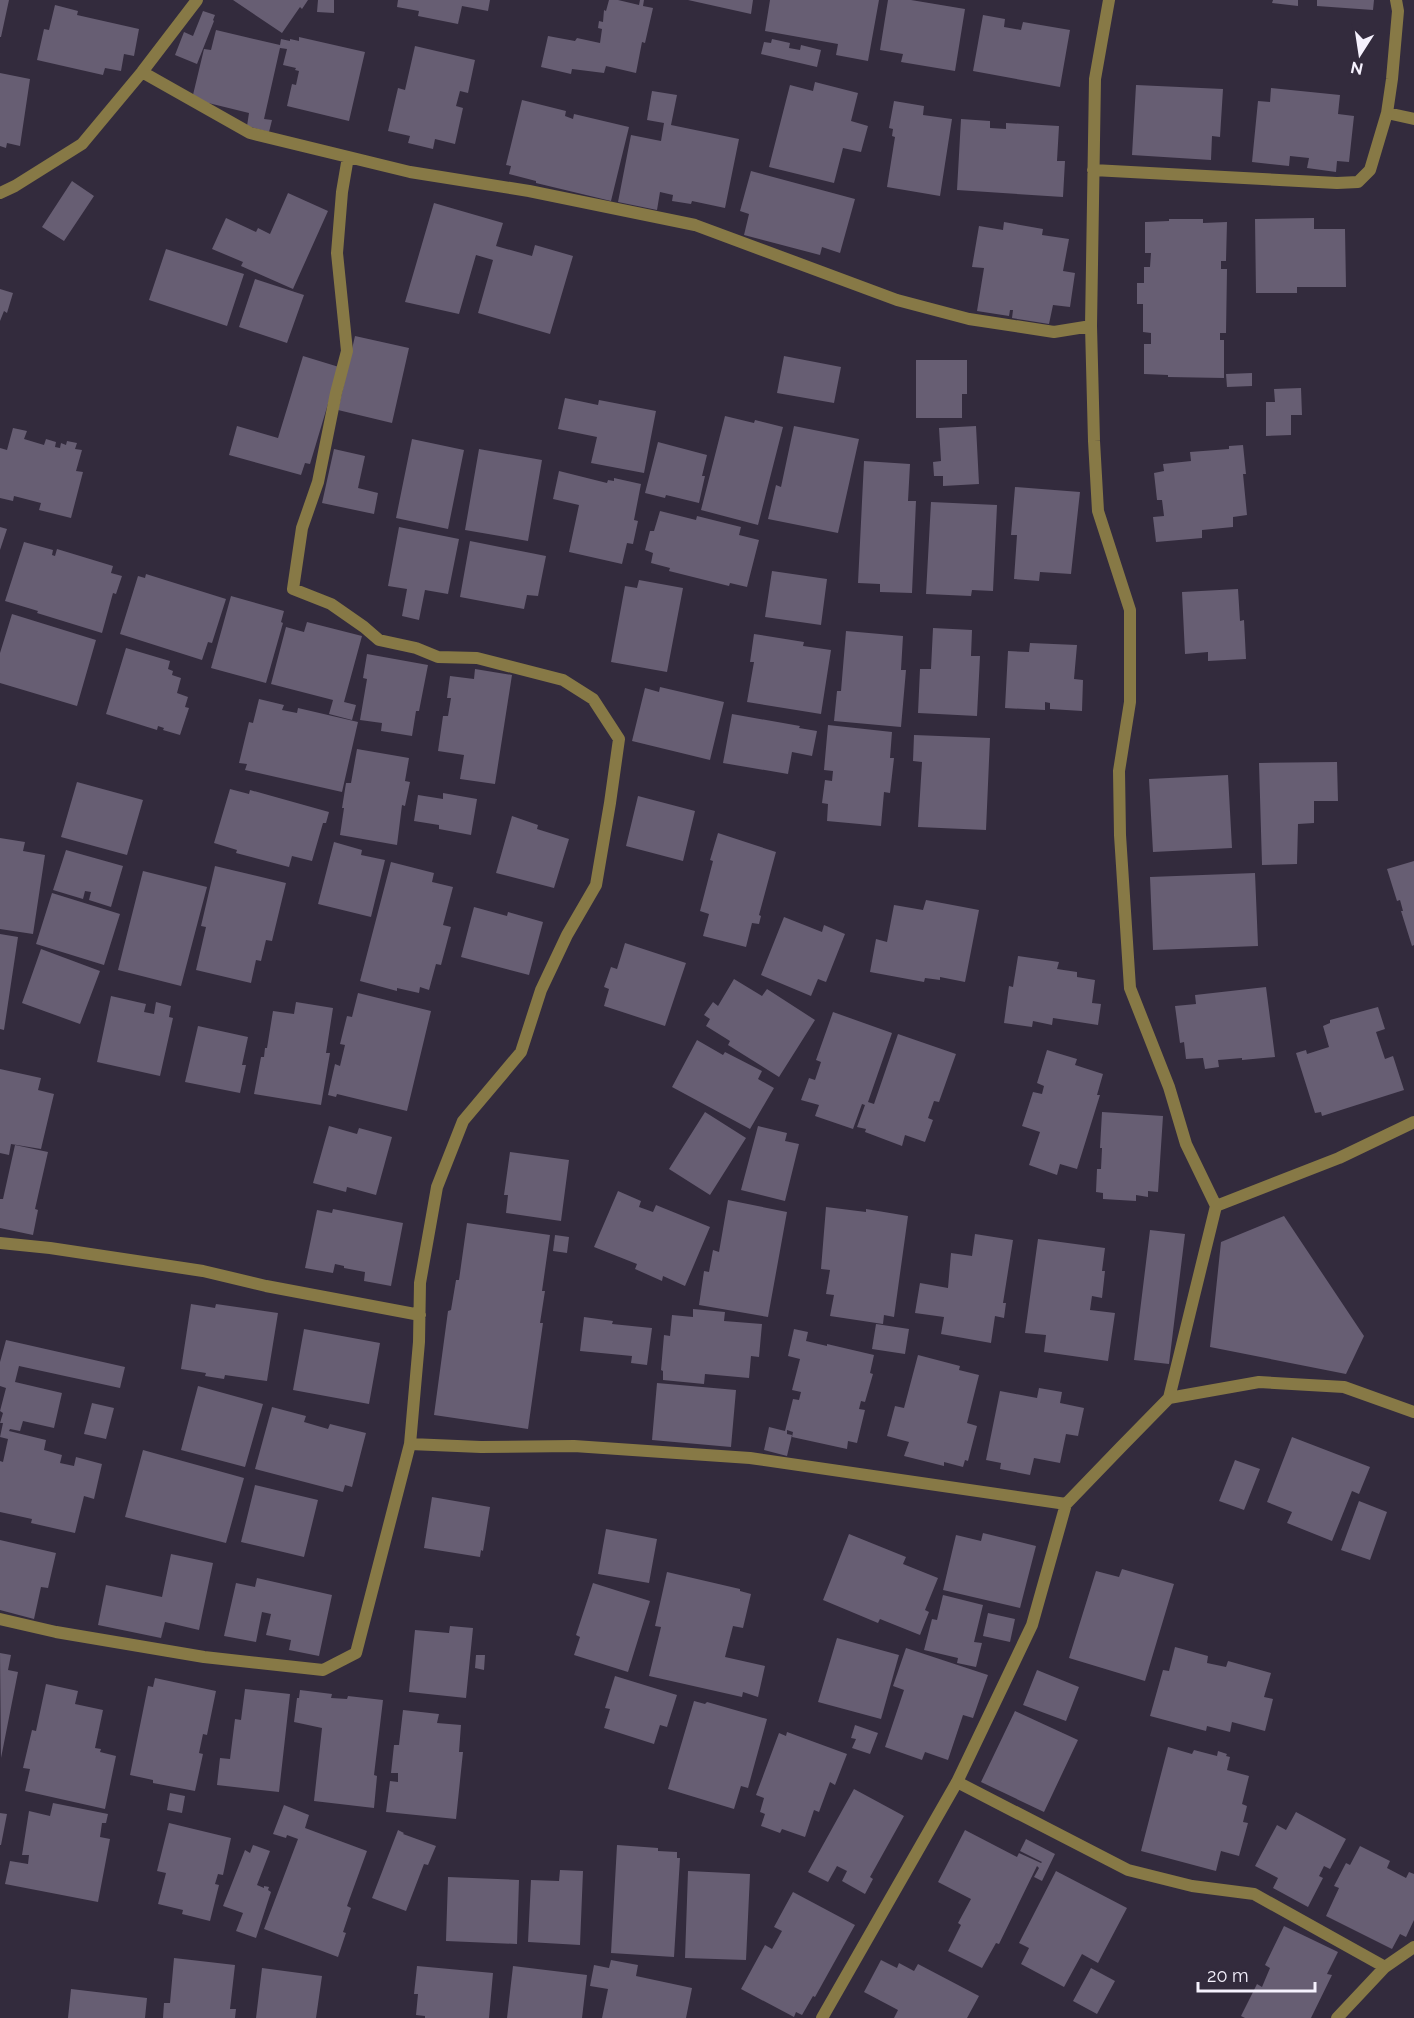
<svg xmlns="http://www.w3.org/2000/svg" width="1414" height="2018" viewBox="0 0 1414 2018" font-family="Raleway,sans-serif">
<rect width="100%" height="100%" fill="#332b3d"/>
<path fill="#675e73" d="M0,0H9L1,37H0Z
M233,0H308L302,9L300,7L282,33Z
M318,0H334V13L317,12Z
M398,0H490L488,11L462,6L458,24L418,16L419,11L397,7Z
M609,0H618L639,5L640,0H644L643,6L653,8L645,43L642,42L636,73L606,66L604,73L572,69L571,74L541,67L548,36L575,41L577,38L600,43L602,29L598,28L599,21L603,22L604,10L606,11Z
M688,0H753L751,14Z
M770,0H879L868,61L836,55L838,44L765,31Z
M888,0H911L965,9L955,71L901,62L903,54L880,50Z
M1273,0H1298V6L1272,3Z
M1317,0H1374L1373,10L1317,6Z
M55,5L78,11L77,15L139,29L134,56L124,54L121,71L105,68L103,75L37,60L44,29L49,30Z
M203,11L215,15L213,20L214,21L197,64L175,55L184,32L193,36Z
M983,15L1005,19L1004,27L1021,30L1023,22L1070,30L1060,87L973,71Z
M216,30L280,45L281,39L290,41V39L299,41V37L365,52L349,121L287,106L292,84L296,85L299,71L295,70L296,68L283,65L287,49L280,48L264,119L272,120L269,132L247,126L249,113L192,99L204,49L211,50Z
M772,39L790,43L789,48L800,50L801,45L821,50L817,67L761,54L764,42L771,43Z
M415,46L475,60L468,93L460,91L456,106L463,108L455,144L435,139L433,149L408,143L410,136L388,131L398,88L405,90Z
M0,73L30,79L20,146L7,143L6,148L0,146Z
M815,82L858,93L851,121L868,126L861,152L843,148L834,183L769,167L790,85L813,91Z
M1136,85L1223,89L1220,137L1212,136L1211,160L1132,155Z
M1271,88L1340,95L1338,114L1354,116L1349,162L1337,161L1336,172L1307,168L1309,158L1290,156L1289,166L1252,162L1258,101L1270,102Z
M652,91L677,95L671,125L739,139L725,208L692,201L691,204L672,201L673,195L660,192L657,210L618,202L631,135L661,141L664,123L647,120Z
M522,100L566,111L565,116L573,119L574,114L629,127L611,201L536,183V181L509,174L511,166L506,165Z
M894,101L924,106L923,115L952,119L940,196L887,187L895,137L892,136L893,129L889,128Z
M961,119L990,121V128L1006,129V123L1059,126L1057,161H1065L1063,197L957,190Z
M751,171L855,199L840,253L822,247L820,255L744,235L749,214L740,211Z
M72,181L94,196L64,241L42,227Z
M288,193L328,211L293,289L241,266L243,262L212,249L226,218L256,232L258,228L270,234Z
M434,203L503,223L496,246L532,256L535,245L573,256L550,334L478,313L493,260L476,255L459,314L405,302Z
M1314,218V229H1345L1346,287H1297V293H1256L1255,219Z
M1169,219H1203V223L1227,222L1226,261H1221V269H1227L1226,333H1220V340H1224V378L1168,377V375L1144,374V344H1151V333L1143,332V304H1137V283H1144V267H1150L1151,253H1145V222L1169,221Z
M1004,222L1043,229L1042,235L1069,239L1063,271L1075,273L1070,307L1053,305L1049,324L1012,318L1013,310H1010L1009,316L977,311L984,268L972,267L979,226L1003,230Z
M166,249L244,274L227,326L149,300Z
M255,279L304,295L287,343L239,327Z
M0,289L13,293L7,313L4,311L0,321Z
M355,336L409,348L392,423L338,410Z
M303,356L339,367L310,464L305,463L301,475L229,455L237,426L278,438Z
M784,356L841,367L834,403L777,393Z
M916,360H967V394H962V418H916Z
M1252,373V386L1227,387L1226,374Z
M1301,388L1302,415H1291V435L1266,436V402H1275L1274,389Z
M565,398L598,405L599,400L656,411L644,473L591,463L597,437L558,429Z
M725,416L754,423L755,420L783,427L758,525L701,510Z
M794,426L859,439L838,533L768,519L776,485L781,487Z
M976,426L979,484L943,486V476H934L933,462L941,461L939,428Z
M13,428L27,431L24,439L44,445L46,439L56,442L55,447L60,448L61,443L66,445L67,441L77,443L75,449L82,450L76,471L83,472L71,518L39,510L41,503L14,496L13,501L0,498V448L7,450Z
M412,439L464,450L448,529L396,518Z
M658,442L707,455L702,476H705L699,503L666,495L665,498L645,493Z
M1243,445L1246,474H1243L1247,515L1233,517V527L1202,530V538L1156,542L1153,517L1164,516L1162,500H1157L1154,473L1164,471L1163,464L1191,461L1190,452L1229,449V446Z
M334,449L365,456L358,488L378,493L374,514L322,503Z
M479,449L542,460L528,541L465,530Z
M864,461L910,464L908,501H916L912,593L880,592V584L858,583Z
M559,471L607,483L608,480L614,481V478L641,484L634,520L638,521L633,544L627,543L622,564L569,552L579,505L553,499Z
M1015,487L1080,492L1071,574L1040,572L1039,581L1014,579L1017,535H1011Z
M931,502L997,505L993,591L972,590L971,596L926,594Z
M660,511L696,520L697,516L741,527L739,535L759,540L747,587L730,583L729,586L669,571L670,568L651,563L653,553L645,550L650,531H654Z
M0,527L7,529L0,550Z
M399,527L459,539L448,594L425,590L419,620L402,616L407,589L388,586Z
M470,541L546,556L538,596L527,595L524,609L460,597Z
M24,542L53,550L52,555L55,556L57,549L113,566L111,573L122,576L116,594L113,593L102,633L37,613L38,611L5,601Z
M772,571L827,579L821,625L765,617Z
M146,574L226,599L212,643L208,642L202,660L120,634L138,576L145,578Z
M639,580L683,588L667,672L611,662L625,586L637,588Z
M1238,589L1240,621L1244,620L1246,659L1208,661V652L1185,654L1182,592Z
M231,596L284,611L281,622L283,623L266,683L211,668Z
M12,614L96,640L77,706L0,683V653Z
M307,622L362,636L344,702L356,705L352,720L329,714L333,700L271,684L286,627L304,632Z
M933,628L972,630L971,656H980L977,716L918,713L920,669H931Z
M846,631L903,636L901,670H906L901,727L834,721L837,691H841Z
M754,634L804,642L803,646L831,650L821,714L747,702L754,662H750Z
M1030,643L1077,645L1074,679L1083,680L1082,711L1050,709V703L1045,702V710L1005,708L1008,651L1029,652Z
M126,648L170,661L168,669L173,671L172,675L181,678L177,693L188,697L185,707L189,708L180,735L163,730L164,728L158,726L157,730L106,714Z
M367,654L428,665L419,711H416L412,736L381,731L382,723L360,720L367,679L363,678Z
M475,669L512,675L495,784L460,779L464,755L438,751L443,716H448L451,698H447L450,676L474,679Z
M660,687L724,702L710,760L632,741L645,688L659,692Z
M259,699L284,705L282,710L297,713L298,708L358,722L342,792L245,770L247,764L239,763L249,722L253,723Z
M732,714L800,726L799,728L817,731L812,756L792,752L788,774L723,763Z
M828,725L892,732L890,758H894L890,793L884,792L881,826L827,821L828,804L822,803L825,780L832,781L833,771L824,770Z
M914,735L990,738L986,830L918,827L922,762L913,761Z
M357,749L409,758L405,781L410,782L405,806L402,805L397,845L340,835L344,808H342L346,783H351Z
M1337,762L1338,801H1314V823L1298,824L1297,864L1262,865L1259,763Z
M1228,775L1232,848L1153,852L1149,779Z
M77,782L143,800L127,855L61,837Z
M230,789L249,794L250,790L329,812L326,823H323L312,861L292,856L289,867L236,853L237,850L214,843Z
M443,793L477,799L471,835L439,829V825L414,821L418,795L443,799Z
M638,796L695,811L683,861L626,846Z
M512,816L538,825L537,829L569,839L554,888L496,873Z
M718,833L776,852L759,915L761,916L759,924L752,923L746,947L703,936L709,914L700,911L713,861L710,860Z
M0,838L25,842L23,851L45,855L33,934L0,929Z
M334,842L362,850L361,855L385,860L371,917L318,904Z
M66,850L123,866L111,907L89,900L91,892L85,891L83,899L53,890Z
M1414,861V945L1412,946L1401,911H1403L1400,900L1397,901L1387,869Z
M391,862L434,873L432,882L453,887L443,925L451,927L441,965L436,964L429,990L420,987L419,993L397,988V991L360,981Z
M215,866L286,883L272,941L266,940L261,961L256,960L251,983L196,970L206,927L201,926Z
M143,871L207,887L181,986L118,970Z
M1255,873L1258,946L1153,950L1150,877Z
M52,893L120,914L104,965L36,944Z
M926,900L979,910L965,982L940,977V980L925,978L924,982L870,972L876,939L887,942L894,905L923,910Z
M474,907L507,916L508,912L543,922L529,975L461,957Z
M784,917L822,932L824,925L845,934L826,982L818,979L811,996L761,975Z
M0,934L18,937L4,1030L0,1029Z
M625,943L686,963L665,1026L604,1006L609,989L604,987L611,967L617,969Z
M41,949L100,971L80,1024L22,1003Z
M1018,956L1059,962L1057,969L1077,972V977L1095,980L1092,1003L1101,1004L1098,1025L1053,1018L1052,1025L1033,1021L1032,1027L1004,1023L1009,986L1013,987Z
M734,979L762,996L767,989L815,1020L779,1077L728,1045L730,1041L706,1026L710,1019L704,1015L713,1002L718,1006Z
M1266,987L1275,1057L1242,1060V1058L1218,1060L1219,1067L1205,1069L1203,1058L1186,1059L1184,1042L1180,1043L1175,1006L1196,1004L1195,995Z
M358,993L431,1011L407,1111L337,1094L336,1097L328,1095L335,1064L340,1066L345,1045L340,1044L347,1016L352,1017Z
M111,996L146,1004L144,1012L154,1014L156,1002L171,1006L169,1017L173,1018L160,1076L97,1062Z
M296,1002L333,1008L326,1053H330L321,1105L254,1094L261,1057H264L265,1048H267L273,1011L294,1014Z
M1378,1007L1385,1029L1376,1032L1385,1059L1393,1056L1404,1090L1322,1116L1321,1112L1315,1113L1296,1053L1306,1050L1307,1054L1329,1047L1323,1026L1330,1023V1020Z
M833,1012L892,1033L868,1102L874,1104L898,1034L956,1054L939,1102L934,1101L928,1118L933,1120L925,1142L905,1135L902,1146L865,1132L866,1129L857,1127L865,1105L862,1104L853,1129L815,1116L819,1105L801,1100L809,1078L815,1080L821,1062L816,1060Z
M198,1026L248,1037L242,1065H246L240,1093L185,1082Z
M697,1040L723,1055L725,1052L762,1071L758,1079L774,1088L750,1129L672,1087Z
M1047,1050L1077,1059L1075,1065L1103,1074L1097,1095H1100L1077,1169L1060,1164L1057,1175L1029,1165L1040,1132L1022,1126L1033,1092L1042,1094L1044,1086L1037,1083Z
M0,1069L41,1078L38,1090L54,1094L41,1149L11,1144L9,1155L0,1153Z
M705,1112L746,1138L710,1195L669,1169Z
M1102,1112L1163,1116L1158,1192L1148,1191V1197L1136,1195V1201L1103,1199V1193L1096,1192L1097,1169H1101L1102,1148H1100Z
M329,1126L357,1134L359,1128L392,1137L376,1195L347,1187L346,1192L313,1183Z
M758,1126L787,1133L785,1141L799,1144L785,1201L741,1190Z
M15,1145L48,1152L35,1209L38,1210L33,1235L0,1228V1199H3Z
M510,1152L569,1160L561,1221L506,1213L508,1195H504Z
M618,1191L641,1201L639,1207L653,1212L656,1205L710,1227L685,1286L663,1276L662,1281L635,1269L637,1264L594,1247Z
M728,1200L787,1212L768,1317L699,1305L704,1271L709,1272L713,1250L719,1252Z
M826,1207L866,1212V1209L908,1216L894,1317L884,1315L883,1324L830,1316L834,1295L826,1294L830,1270L821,1269Z
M333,1209L403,1223L391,1286L364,1281L365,1272L344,1268V1266L335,1264L333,1273L305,1268L317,1210L332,1213Z
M1284,1216L1364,1336L1346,1374L1210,1347L1221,1242Z
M467,1223L550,1235L542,1291H545L540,1323H543L528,1429L434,1415L448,1311L451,1310L456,1280H459Z
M1150,1230L1185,1234L1169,1364L1134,1360Z
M975,1234L1013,1240L1003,1303H1006L1004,1318L995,1316L991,1343L941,1334L944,1317L915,1313L920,1283L948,1288L951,1253L972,1256Z
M555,1235L569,1237L567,1253L553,1251Z
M1038,1239L1105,1248L1102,1271H1105L1102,1298L1092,1296L1090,1310L1115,1313L1108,1361L1044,1352L1046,1335L1025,1333Z
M191,1304L215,1308L216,1304L278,1313L267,1381L225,1375L224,1379L205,1376L206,1373L181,1369Z
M693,1309L725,1312L724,1321L762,1324L759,1357L751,1356L749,1378L705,1374L704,1384L663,1380V1371L661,1370L664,1335L670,1336L672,1315L693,1317Z
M584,1317L613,1321L612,1324L652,1328L647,1365L631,1363L632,1356L580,1351Z
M876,1324L909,1329L905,1354L872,1349Z
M304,1329L380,1343L369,1404L293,1390Z
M794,1329L808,1332L806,1341L827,1346V1344L874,1355L870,1373L873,1374L865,1402L861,1401L859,1409L865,1410L857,1443L848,1441L847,1449L792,1437L793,1432L787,1430V1434L792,1435L787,1456L764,1450L769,1427L785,1431L793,1399L799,1400L801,1392L792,1390L800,1359L788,1356Z
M6,1340L125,1367L120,1388L19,1366L15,1382L62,1393L54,1428L23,1421L20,1431L10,1429L9,1431L46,1440L44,1450L62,1455L60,1463L74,1466L76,1457L102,1464L94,1499L84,1496L75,1533L31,1523L32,1519L0,1512V1461L3,1462L8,1439L0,1437L3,1423H0L3,1413L0,1411L6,1388L0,1386V1362Z
M918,1355L960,1366L959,1370L979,1375L967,1423L977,1426L968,1461L965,1460L963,1467L944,1462V1466L904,1456L909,1442L887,1436L895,1406L904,1408Z
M657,1383L736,1390L731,1447L652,1440Z
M198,1386L263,1404L245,1467L181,1450Z
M1039,1388L1062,1392L1060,1403L1084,1408L1078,1436L1066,1434L1060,1463L1034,1458L1030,1475L1000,1469L1001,1463L986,1460L1000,1391L1037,1398Z
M92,1403L114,1408L106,1439L84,1434Z
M272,1407L306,1416L304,1422L328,1429L330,1424L366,1433L352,1487L345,1485L343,1492L255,1469Z
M1292,1437L1370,1467L1359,1494L1352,1491L1332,1541L1287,1523L1292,1512L1267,1502Z
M143,1450L244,1478L226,1543L125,1517Z
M1235,1460L1260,1469L1244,1510L1219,1501Z
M255,1485L318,1500L304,1557L241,1542Z
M432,1497L490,1507L483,1551L481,1550L480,1557L424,1548Z
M1359,1501L1387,1512L1370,1560L1341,1550Z
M606,1529L657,1539L649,1583L598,1574Z
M983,1533L1036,1546L1020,1608L943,1590L956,1535L981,1541Z
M849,1534L906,1557L903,1564L938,1578L925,1610L929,1612L920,1635L880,1619L878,1623L823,1600Z
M0,1540L56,1553L48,1588L41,1587L34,1619L0,1610Z
M171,1554L213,1563L199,1630L165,1622L161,1638L98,1625L106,1585L162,1597Z
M1122,1569L1174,1584L1145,1681L1069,1658L1096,1571L1119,1577Z
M667,1572L740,1589V1591L751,1594L743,1628L733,1626L725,1657L765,1666L758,1697L743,1692L742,1697L649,1676L661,1627L655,1626Z
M257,1578L332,1595L319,1656L289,1650L291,1640L266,1635L271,1614L262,1612L256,1642L224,1636L236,1583L255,1587Z
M593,1583L650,1601L628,1672L574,1655L580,1637L576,1635Z
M943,1595L983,1605L974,1642L982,1643L976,1667L957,1663L958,1658L924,1650L932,1619L937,1620Z
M988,1613L1015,1619L1010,1642L983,1636Z
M450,1626L473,1628L466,1698L409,1692L415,1630L449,1633Z
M837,1638L899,1655L881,1719L818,1702Z
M1175,1647L1208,1656L1207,1663L1226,1667L1228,1661L1271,1673L1264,1697L1273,1699L1265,1731L1232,1722L1230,1732L1207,1726L1206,1731L1150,1716L1163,1670L1169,1671Z
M906,1648L988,1675L973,1718L963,1715L948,1760L925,1752L922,1760L885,1747L904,1690L893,1686Z
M0,1653L11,1655L8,1670L18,1672L1,1758Z
M476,1655H485L484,1670L475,1668Z
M1037,1670L1079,1687L1066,1721L1023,1705Z
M615,1676L677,1695L667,1727L660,1725L654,1744L604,1728L610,1709L605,1708Z
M155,1678L216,1691L207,1735L203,1734L199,1753L203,1754L195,1791L153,1783V1780L130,1775L148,1686L153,1687Z
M46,1684L78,1691L75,1704L103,1710L95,1748L101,1749L100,1752L116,1756L105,1809L25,1791L30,1769L23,1768L32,1730L36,1731Z
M245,1689L290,1694L279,1792L217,1785L220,1758L230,1759L235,1719L241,1720Z
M300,1690L332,1694L331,1698L347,1699L348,1696L383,1700L374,1775L377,1776L374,1808L314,1801L322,1728L294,1722L297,1698H299Z
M694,1701L705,1704L707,1702L767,1719L748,1788L741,1786L734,1809L668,1789Z
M403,1710L439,1714L437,1723L461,1725L459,1752H463L456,1819L386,1812L390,1781L398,1782V1773H391L394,1745H399Z
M1015,1711L1078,1740L1044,1812L981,1782Z
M855,1725L878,1733L870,1754L852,1748L856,1739L851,1738Z
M787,1732L847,1754L835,1785L830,1782L819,1812L814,1810L805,1837L782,1829L780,1833L761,1826L765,1814L760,1812L764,1798L756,1795L779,1733L786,1736Z
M1168,1747L1192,1754L1194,1750L1217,1756L1218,1751L1227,1754L1226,1756L1230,1757L1227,1770L1249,1776L1242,1804L1247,1806L1243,1822L1248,1823L1239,1856L1221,1851L1216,1871L1141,1851Z
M854,1789L904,1816L870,1877L873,1879L865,1894L842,1881L847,1871L837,1866L828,1882L808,1872Z
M170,1793L185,1796L182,1813L167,1810Z
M53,1803L108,1814L106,1823H102L100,1837L110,1839L98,1902L5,1884L10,1861L28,1864L29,1855H22L29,1811L50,1816Z
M284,1805L309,1815L305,1828L367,1851L347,1906L351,1908L343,1932L346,1933L338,1957L264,1929L298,1839L287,1835L286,1838L273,1834Z
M1296,1812L1346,1839L1330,1869L1324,1866L1319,1876L1323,1878L1308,1907L1273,1888L1278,1878L1255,1866L1277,1825L1286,1830Z
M0,1813L7,1814L1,1845H0Z
M169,1823L231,1838L223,1875L218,1874L215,1884L219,1885L210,1921L182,1914L183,1910L158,1904L166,1873L157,1871Z
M398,1830L404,1833L403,1834L436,1846L428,1865L424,1864L406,1911L372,1898Z
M965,1830L1017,1857L1019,1853L1041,1863L1042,1862L1020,1851L1026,1839L1055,1854L1042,1881L1034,1877L1039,1868L1037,1866L999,1944L996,1943L982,1968L948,1951L961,1925L958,1923L971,1899L938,1882Z
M253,1845L270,1851L257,1885L264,1888V1886L269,1887L268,1890L271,1892L256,1938L236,1931L243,1913L223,1906L245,1850L250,1853Z
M617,1845L658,1848V1851L677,1852V1858H680L674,1957L611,1953Z
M1360,1846L1390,1861L1387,1868L1406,1878L1409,1872L1414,1874V1920L1406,1937L1400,1934L1392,1949L1326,1916L1339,1888L1334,1886L1346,1863L1350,1865Z
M560,1870L583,1871L580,1945L528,1942L531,1880L559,1881Z
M688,1871L750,1874L746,1960L685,1958Z
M1056,1871L1127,1908L1098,1963L1082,1954L1064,1987L1021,1964L1029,1948L1019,1943Z
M448,1877L519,1880L517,1944L446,1941Z
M793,1892L855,1925L815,1997L813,1996L802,2015L796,2012L794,2017L741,1989L765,1945L772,1949L782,1931L774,1927Z
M1284,1926L1338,1952L1327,1974L1332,1975L1311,2018H1245L1241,2016L1257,1984L1262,1987L1270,1968L1265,1965Z
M174,1958L235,1965L230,2009H236L235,2018H163L164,2003H170Z
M611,1960L638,1965L636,1976L692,1988L686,2018H602L608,1989L590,1986L594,1965L609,1968Z
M881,1960L897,1968L899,1963L914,1971L918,1964L979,1996L967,2018H894L898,2010L864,1992Z
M417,1966L493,1973L489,2018H425V2016L416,2015L418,1994H414Z
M513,1966L587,1975L582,2018H507Z
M262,1968L322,1976L316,2018H256Z
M1091,1968L1115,1981L1097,2014L1073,2001Z
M71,1989L147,1998L145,2018H68Z"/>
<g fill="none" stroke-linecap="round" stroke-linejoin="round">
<path stroke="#877946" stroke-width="12" d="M1109,0L1095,79L1091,326L1094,441L1098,511L1130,610V702L1119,771L1120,835L1130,988L1169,1087L1186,1144L1216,1206L1169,1398
M142,72L250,133L410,172L529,191L695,225L897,300L969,319L1054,332L1091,326
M1387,113L1392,79L1398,11L1396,0
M348,157L342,192L337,253L347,351L336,393L318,482L302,528L293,589L331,604L364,627L379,640L416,648L438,657L477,658L563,680L593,699L619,739L610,803L596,885L567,935L541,990L521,1052L463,1121L437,1187L420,1283L419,1342L410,1444
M1093,170L1337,183L1358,182L1370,170L1387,113L1414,119
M0,193L15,186L82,144L142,72L197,0
M1216,1206L1339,1158L1414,1122
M0,1243L50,1248L203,1271L266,1286L420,1315
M0,1619L56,1632L204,1657L323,1670L356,1653L410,1444L481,1447L574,1446L750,1458L1066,1504
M957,1782L1128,1870L1192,1886L1254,1894L1385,1967L1414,1947
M822,2018L957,1782L1032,1625L1066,1504L1121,1447L1169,1398L1259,1382L1344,1387L1414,1412
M1337,2018L1385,1967"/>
</g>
<g transform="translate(1360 54) rotate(192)" stroke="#332b3d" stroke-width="4.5" paint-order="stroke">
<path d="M0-4.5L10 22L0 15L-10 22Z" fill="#f6f2fe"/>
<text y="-9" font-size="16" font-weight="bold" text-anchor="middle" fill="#f6f2fe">N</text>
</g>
<path d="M1198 1982v9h117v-9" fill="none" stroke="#f6f2fe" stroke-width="3"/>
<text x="1207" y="1982" font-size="18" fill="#f6f2fe" stroke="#332b3d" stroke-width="4.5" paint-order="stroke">20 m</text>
</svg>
